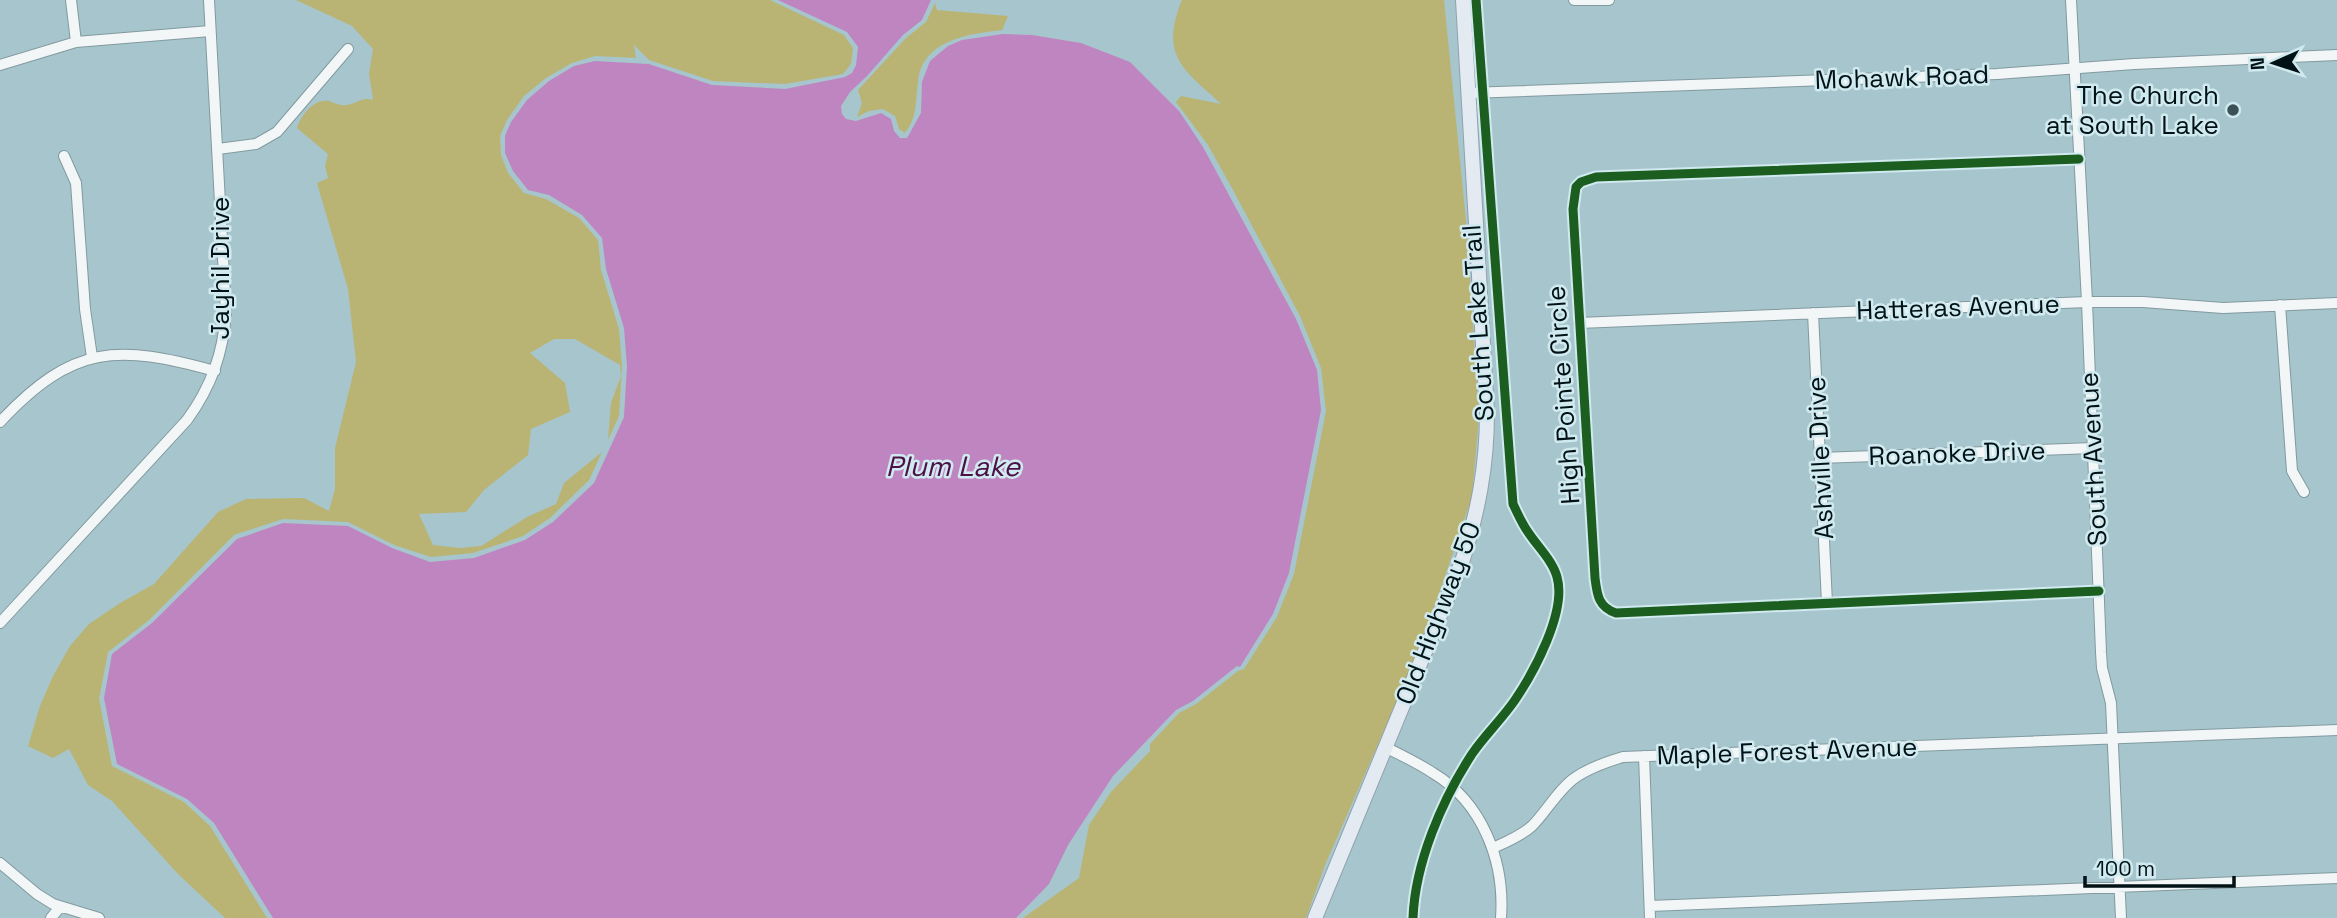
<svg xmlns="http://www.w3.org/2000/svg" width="2337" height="918" viewBox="0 0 2337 918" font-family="'Space Grotesk',sans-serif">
<rect width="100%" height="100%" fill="#a7c5cc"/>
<path fill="#b9b473" d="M296,0H770L844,35L853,48L851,64L843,74L785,84L713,81L649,60L634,45L636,58L595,56L572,63L546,78L524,96L507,120L500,136L501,155L508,173L524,193L546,199L579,218L598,240L601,270L619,329L622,366L619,416L608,440L611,403L621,376L620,365L575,339H554L530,353L565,383L570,412L531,429L528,455L484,490L466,512L419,514L433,545L460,548L481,546L527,517L556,504L564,483L602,452L589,480L550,518L523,536L473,553L431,557L394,545L348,522L283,519L234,535L149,620L108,652L99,699L112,766L184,802L210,826L267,918H225L178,874L112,801L88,785L69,749L53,758L28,746L40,706L53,676L70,646L89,624L120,603L154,584L218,512L246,499L304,498L329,511L335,489V448L356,362L348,289L317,183L328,178L325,166L328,154L297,128C301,115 314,98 329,101C335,103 340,106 346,105C357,104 362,96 373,100L369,74L373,49L352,26Z
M1182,0H1444L1466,221L1479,415L1472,497L1421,646L1325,865L1306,918H1023L1079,878L1089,825L1111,792L1150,751V744L1179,713L1196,704L1238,671L1244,669L1277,617L1294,574L1326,411L1321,368L1300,316L1233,190L1208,145L1176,102L1181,96L1221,104C1195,78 1165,63 1175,21C1177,14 1179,6 1182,0Z
M935,3L937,10L1008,16L1002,30C968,34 922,40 918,82C915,103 918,116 905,133L899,129L895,116L883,109L869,111L857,117L862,103L858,90L906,38L926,22Z"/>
<path fill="#be85c0" d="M778,0H931L922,20L903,35L867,76L850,92L841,106L842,114L846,119L856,121L881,113L891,119L894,131L900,138H907L921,113L922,82L930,61L948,46L962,40L1003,34L1032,35L1081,43L1130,62L1179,111L1203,147L1296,319L1317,370L1321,410L1289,573L1273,614L1240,667L1237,666L1193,701L1176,710L1113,776L1068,845L1049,884L1016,918H273L214,823L187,799L117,764L104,698L112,654L152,623L237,539L283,523L348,526L392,548L430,562L474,558L525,540L553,522L594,483L624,417L627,366L624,328L606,269L602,238L582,215L549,195L528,190L513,171L505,153V136L511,122L527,100L549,81L574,66L595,61L649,64L712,85L785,89L845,77L852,73L856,65L858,47L847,32Z"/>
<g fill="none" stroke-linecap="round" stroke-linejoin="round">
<g stroke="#829a9f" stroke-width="12">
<path id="minor" d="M71,0L76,42
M1574,0H1609
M2071,0L2087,302L2101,652L2102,668L2111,703L2121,918
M0,65L76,42L210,31
M1468,93L1997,74L2134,64L2337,55
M218,149L256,144L277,132L348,49
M64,156L76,183L85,309L92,357
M2079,159L1596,177L1581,182L1576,187L1573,209L1595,578C1597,594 1598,607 1616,613L2099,591
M2280,305L2292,471L2304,492
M1813,313L1827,603
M1579,323L2087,302H2143L2223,308L2337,303
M0,422C73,344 117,344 215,371
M1820,458L2093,448
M0,623L187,420C211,387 223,354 226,313L209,0
M1385,747C1401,755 1418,763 1433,773C1483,803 1505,862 1501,918
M1644,756L1650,918
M1493,848C1506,842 1521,836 1532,826C1546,812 1556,793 1572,780C1586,769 1606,762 1623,757L2337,730
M0,863L37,894L53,904L99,918
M1650,906L2337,878
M51,918L60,907"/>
</g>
<g stroke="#90a2ae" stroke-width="16">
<path id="major" d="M1315,918L1462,562C1478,512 1487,466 1487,413L1463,0"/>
</g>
<use href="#minor" stroke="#f2f6f7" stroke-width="10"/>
<use href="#major" stroke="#e4eaf1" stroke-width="14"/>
<g stroke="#d0eaf0" stroke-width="13">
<path id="cycleway" d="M2079,159L1596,177L1581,182L1576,187L1573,209L1595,578C1597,594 1598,607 1616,613L2099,591
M1413,918C1415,863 1442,800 1472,754C1485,735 1502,719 1515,700C1534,672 1567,611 1557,577C1553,561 1537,546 1528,532C1522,524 1518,514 1513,504L1476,0"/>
</g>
<use href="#cycleway" stroke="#1b5e20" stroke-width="9"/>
</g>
<circle fill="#3a5156" stroke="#d0eaf0" stroke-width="2.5" cx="2233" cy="110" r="7"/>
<g text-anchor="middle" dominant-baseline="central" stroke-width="5" stroke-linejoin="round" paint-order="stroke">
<g font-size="26" fill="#001216" stroke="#d0eaf0">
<text transform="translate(1902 77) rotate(-2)">Mohawk Road</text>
<text transform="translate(220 268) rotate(-90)">Jayhil Drive</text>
<text transform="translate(1958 307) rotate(-2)">Hatteras Avenue</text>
<text transform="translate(1478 323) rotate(-94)">South Lake Trail</text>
<text transform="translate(1563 395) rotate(-94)">High Pointe Circle</text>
<text transform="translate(1957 453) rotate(-2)">Roanoke Drive</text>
<text transform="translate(1820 458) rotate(-93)">Ashville Drive</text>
<text transform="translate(2093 459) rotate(-93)">South Avenue</text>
<text transform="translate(1438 613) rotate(-69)">Old Highway 50</text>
<text transform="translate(1787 751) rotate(-2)">Maple Forest Avenue</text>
</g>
<g font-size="26" fill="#001216" stroke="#d0eaf0" text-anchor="end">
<text x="2219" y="95">The Church<tspan x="2219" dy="30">at South Lake</tspan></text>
</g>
<g font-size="28" font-style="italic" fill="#4c1046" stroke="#d0eaf0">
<text x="953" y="466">Plum Lake</text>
</g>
</g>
<g transform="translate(2274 63) rotate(267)" stroke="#d0eaf0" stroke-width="5" paint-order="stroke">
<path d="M0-5L12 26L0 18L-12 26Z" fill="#001216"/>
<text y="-10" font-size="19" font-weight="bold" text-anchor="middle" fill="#001216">N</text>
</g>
<path d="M2085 876v10h149v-10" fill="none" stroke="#001216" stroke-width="3.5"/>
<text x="2096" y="876" font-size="21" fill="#001216" stroke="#d0eaf0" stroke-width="5" paint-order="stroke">100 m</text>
</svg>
